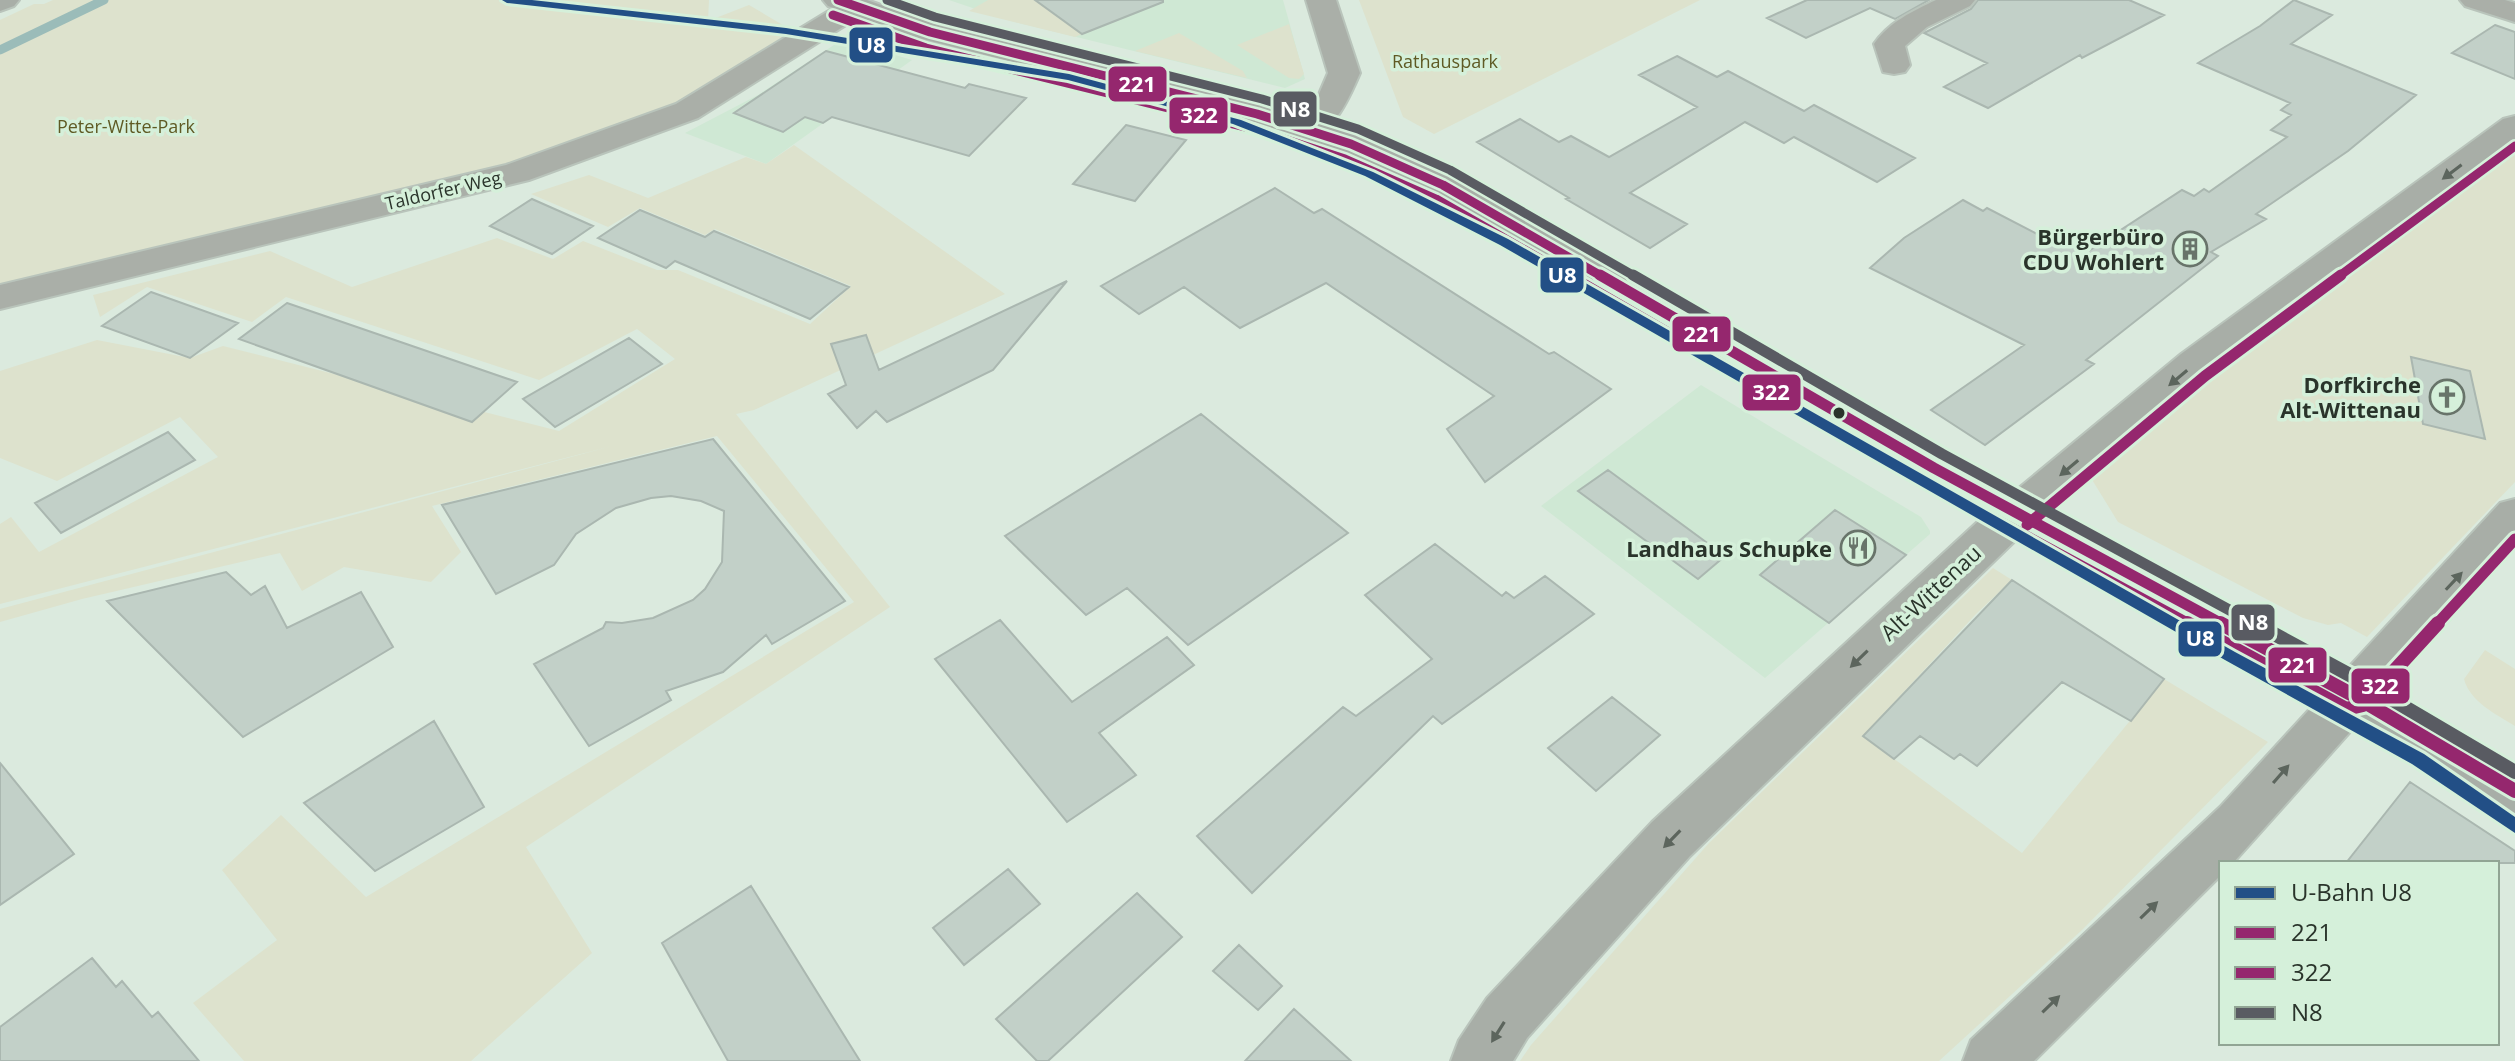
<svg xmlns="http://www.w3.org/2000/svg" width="2515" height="1061" viewBox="0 0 2515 1061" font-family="'Open Sans',sans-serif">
<rect width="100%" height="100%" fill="#dbeade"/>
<path fill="#cfe8d4" d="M949,0H1283L1305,79L1285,88L1011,21Z
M843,39L912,60L766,164L685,133L758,95Z
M1701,385L1921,517L1930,531V534L1765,678L1541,506Z"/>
<path fill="#dde2cd" d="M53,0H709L708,21L749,5L793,31L697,93L601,136L513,164L0,287V20L34,4H44Z
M988,0H1035L1082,34L1075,37L969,11Z
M1359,0H1700L1434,134L1403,117Z
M1289,24L1304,74L1299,79L1289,78L1237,45Z
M1179,33L1243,71L1247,78L1135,51Z
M794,145L1005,294L754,410L736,414L890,607L526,847L592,953L471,1061H244L193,1003L277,940L222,870L281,815L366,897L854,602L717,436L432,506L461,552L431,582L344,567L302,591L280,553L82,599L0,622V609L612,446L0,604V524L11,517L39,552L218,457L180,417L57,481L0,458V371L97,340L190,358L223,346L559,431L675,359L637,329L539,380L286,297L252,322L147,287L100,317L93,295L270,251L352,287L497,238L553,259L583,241L657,270H678L810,324L851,286L715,229L705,235L640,208L608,227L531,194L589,175L648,198L746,157L766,164Z
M2515,145V482L2367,637L2341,623L2328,625L2303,618L2118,522L2091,478L2385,237Z
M1993,568L2012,580L1976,614L1863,736L2022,853L2164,679L2268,742L2082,930L1939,1061H1520L1531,1045L1709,843Z
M2485,650L2515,669V726C2496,714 2470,702 2464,679Z"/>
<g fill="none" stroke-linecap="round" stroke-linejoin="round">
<path stroke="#9bbcb9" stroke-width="9" d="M0,50L104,0"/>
</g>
<path fill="#c2d0c8" stroke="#aab7b0" stroke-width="2" d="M1035,0H1163V2L1082,34Z
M1807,0H1929L1895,19L1870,8L1806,38L1767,18Z
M1978,0H2129L2164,15L2082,58L2080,55L1988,108L1944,87L1987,63L1924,33L1971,9Z
M2294,0L2332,15L2291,44L2416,95L2348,151L2256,214L2266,219L2211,252L2218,256L2086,360L2094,364L1985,445L1931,410L2024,345L1870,268L1904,238L1963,200L1983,211L1987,208L2039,235L2049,229L2090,250L2182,190L2194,196L2204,189L2209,192L2287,137L2271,130L2291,115L2281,110L2290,103L2198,63L2260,26Z
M2495,25L2515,32V79L2452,53Z
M826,51L965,88L969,84L1026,98L969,156L832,117L823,123L805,117L783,132L734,113Z
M1677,56L1717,77L1728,71L1804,111L1814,105L1915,158L1877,182L1794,137L1784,143L1745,122L1630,193L1687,224L1650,248L1566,199L1569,198L1477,142L1520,119L1559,142L1571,136L1609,157L1697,107L1639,75Z
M1126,125L1186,140L1135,201L1073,184Z
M1275,188L1314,213L1322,209L1549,354L1554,352L1611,389L1485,482L1447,429L1494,396L1326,283L1240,328L1184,287L1139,314L1101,286Z
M532,199L593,226L552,254L490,226Z
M640,210L705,237L714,231L849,287L810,319L675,261L666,268L598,238Z
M1067,281L993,370L887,422L876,411L857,428L828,394L846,385L831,344L866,335L879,370Z
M151,292L238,323L190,358L102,326Z
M287,303L517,382L472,422L239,339Z
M629,338L662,364L555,427L523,399Z
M2411,357L2470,371L2485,439L2423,424Z
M1201,414L1348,533L1188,645L1127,588L1086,615L1005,536Z
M168,432L195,460L61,533L35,503Z
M713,439L845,601L772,644L766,635L723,672L666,691L671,700L589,746L534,664L603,628L606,622L622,623L653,618L693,600L705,589L722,562L724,511L701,501L671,496L651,498L616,508L576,534L554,565L496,594L442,505Z
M1608,470L1725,556L1698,579L1578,491Z
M1835,510L1906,555L1829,623L1760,575Z
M1435,544L1502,596L1506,592L1514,598L1545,576L1594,614L1442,724L1433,716L1252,893L1197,836L1343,707L1356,716L1432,659L1365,595Z
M226,572L251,595L265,586L287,628L361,592L393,647L243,737L107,601Z
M2012,580L2164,679L2131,721L2062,682L1977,766L1960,754L1954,759L1920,736L1894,759L1863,736Z
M1000,620L1072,702L1167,637L1194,665L1099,733L1136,775L1067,822L935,659Z
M1612,697L1660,735L1596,791L1548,748Z
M434,721L484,807L375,871L304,803Z
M0,763L74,854L0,905Z
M2410,782L2515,851V863H2346Z
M1008,869L1040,904L964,965L933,928Z
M751,886L860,1061H728L662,943Z
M1137,893L1182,937L1048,1061H1037L996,1019Z
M1239,945L1282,986L1258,1010L1213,971Z
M92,958L116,987L122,981L152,1017L158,1012L199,1061H0V1027Z
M1294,1009L1351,1061H1245Z"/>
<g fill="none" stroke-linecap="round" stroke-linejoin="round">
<g stroke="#b9c4bb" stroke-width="4">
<path id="street" d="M1306,0H1336L1360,73C1348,100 1331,144 1295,135L1291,128L1316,101L1328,73Z
M1936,0H1975L1970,6L1927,27L1905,46L1910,65L1905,72L1894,74L1883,72L1874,44C1889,22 1913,11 1936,0Z
M2460,0H2505L2515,3V22L2465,6Z
M845,1H865L870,7L865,13L698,118L529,180L0,309V285L506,165L676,104Z"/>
</g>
<g stroke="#b9c4bb" stroke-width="4">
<path id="secondary" d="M0,0H19L14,6L0,11Z
M823,0H867L941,26L1269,107L1363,137L1455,178L2014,492L2181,354L2503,119L2515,116V142L2209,372L2049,510L2347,669L2500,503L2515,499V544L2387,691L2515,765V813L2497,807L2358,723L2233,863H2221V875L2034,1061H1963L1971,1040L2220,807L2318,700L2021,535L1690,856L1527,1038L1513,1061H1451L1459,1040L1487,998L1652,822L1985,515L1431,192L1339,151L1245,121L919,38L828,6Z"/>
</g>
<use href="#street" fill="#aaafa8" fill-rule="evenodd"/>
<use href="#secondary" fill="#a8aea7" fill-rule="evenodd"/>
<g stroke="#d5f0da" stroke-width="14">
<path id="bus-1-far2" d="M838,0L930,32L1257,114L1351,144L1443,185L1603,277"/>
</g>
<g stroke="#d5f0da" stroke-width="17">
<path id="bus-1-far1" d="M1600,275L1934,468L2224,625"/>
</g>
<g stroke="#d5f0da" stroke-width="20">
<path id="bus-1" d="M2220,623L2351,694L2515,791"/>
</g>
<g stroke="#d5f0da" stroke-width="14">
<path id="bus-2-far2" d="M833,15L926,48L1253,129L1345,159L1436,199L1572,277
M2338,277L2515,146"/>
</g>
<g stroke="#d5f0da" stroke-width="17">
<path id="bus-2-far1" d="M1568,275L1926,482L2191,625
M2027,525L2205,376L2341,275
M2436,625L2515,539"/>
</g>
<g stroke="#d5f0da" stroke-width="20">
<path id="bus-2" d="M2187,623L2346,709L2363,705L2438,623"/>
</g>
<g stroke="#d5f0da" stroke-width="14">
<path id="bus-3-far2" d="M887,0L935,17L1262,99L1358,129L1450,170L1636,277"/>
</g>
<g stroke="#d5f0da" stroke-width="17">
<path id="bus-3-far1" d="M1633,275L1942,454L2257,625"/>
</g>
<g stroke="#d5f0da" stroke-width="20">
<path id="bus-3" d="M2254,623L2359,680L2515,772"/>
</g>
<use href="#bus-1-far2" stroke="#95276e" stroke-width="9"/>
<use href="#bus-1-far1" stroke="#95276e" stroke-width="11"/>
<use href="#bus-1" stroke="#95276e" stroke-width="14"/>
<use href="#bus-2-far2" stroke="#95276e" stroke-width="9"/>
<use href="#bus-2-far1" stroke="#95276e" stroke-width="11"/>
<use href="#bus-2" stroke="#95276e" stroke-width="14"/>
<use href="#bus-3-far2" stroke="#595b62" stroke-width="9"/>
<use href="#bus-3-far1" stroke="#595b62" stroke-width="11"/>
<use href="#bus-3" stroke="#595b62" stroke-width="14"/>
<g stroke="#d5f0da" stroke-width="6">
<path id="metro-1" d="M502,0H532L786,28L1069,74L1241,120L1373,172L1508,239L2235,652L2424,754L2515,817V833L2412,764L2225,660L1500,245L1365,176L1233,124L1068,80L786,34L507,3Z"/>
</g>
<use href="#metro-1" fill="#224f86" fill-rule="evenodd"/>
</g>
<defs><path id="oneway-solid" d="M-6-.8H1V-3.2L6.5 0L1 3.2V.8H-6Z" transform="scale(2)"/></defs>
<g fill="#5c655d">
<use href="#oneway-solid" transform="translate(2452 172) rotate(143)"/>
<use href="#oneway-solid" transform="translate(2178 378) rotate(140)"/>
<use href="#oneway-solid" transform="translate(2069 468) rotate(140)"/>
<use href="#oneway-solid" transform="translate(2454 581) rotate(-47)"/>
<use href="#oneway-solid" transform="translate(1859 659) rotate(136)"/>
<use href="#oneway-solid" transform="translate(2281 774) rotate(-49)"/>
<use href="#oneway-solid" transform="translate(1672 839) rotate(134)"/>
<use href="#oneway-solid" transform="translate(2149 910) rotate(-44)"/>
<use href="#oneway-solid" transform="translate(2051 1004) rotate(-44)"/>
<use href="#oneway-solid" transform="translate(1498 1032) rotate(122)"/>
</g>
<defs>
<g id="building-ring" transform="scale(1.8)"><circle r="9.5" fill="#d5f0da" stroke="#68746a" stroke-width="1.5"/><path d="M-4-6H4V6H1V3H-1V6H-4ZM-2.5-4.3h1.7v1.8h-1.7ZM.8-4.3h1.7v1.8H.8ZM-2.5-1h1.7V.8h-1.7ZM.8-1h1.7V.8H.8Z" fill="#68746a"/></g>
<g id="church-ring" transform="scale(1.8)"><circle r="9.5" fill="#d5f0da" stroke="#68746a" stroke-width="1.5"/><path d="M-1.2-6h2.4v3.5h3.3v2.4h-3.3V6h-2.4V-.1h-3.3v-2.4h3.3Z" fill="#68746a"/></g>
<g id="restaurant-ring" transform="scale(1.8)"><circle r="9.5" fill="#d5f0da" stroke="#68746a" stroke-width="1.5"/><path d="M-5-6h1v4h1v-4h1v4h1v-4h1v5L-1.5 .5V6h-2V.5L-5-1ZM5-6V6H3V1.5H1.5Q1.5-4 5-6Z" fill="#68746a"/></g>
</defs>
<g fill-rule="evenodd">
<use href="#building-ring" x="2190" y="249"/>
<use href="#church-ring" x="2447" y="397"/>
<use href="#restaurant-ring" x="1858" y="548"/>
</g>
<circle fill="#2a342b" stroke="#d5f0da" stroke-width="3" cx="1839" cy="413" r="7"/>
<g text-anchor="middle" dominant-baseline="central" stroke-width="7" stroke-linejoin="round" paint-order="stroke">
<g font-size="18" fill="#5f5a24" stroke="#d5f0da">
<text x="1445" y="61">Rathauspark</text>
<text x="126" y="126">Peter-Witte-Park</text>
</g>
<g font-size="18" fill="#2a342b" stroke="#d5f0da">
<text transform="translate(443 190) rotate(-13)">Taldorfer Weg</text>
</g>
<g font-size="22" font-weight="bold" fill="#2a342b" stroke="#d5f0da" text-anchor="end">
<text x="2164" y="236">Bürgerbüro<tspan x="2164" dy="25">CDU Wohlert</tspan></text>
<text x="2421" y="384">Dorfkirche<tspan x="2421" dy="25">Alt-Wittenau</tspan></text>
<text x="1832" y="548">Landhaus Schupke</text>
</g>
<g font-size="22" fill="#2a342b" stroke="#d5f0da">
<text transform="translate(1930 592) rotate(-43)">Alt-Wittenau</text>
</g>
</g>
<g stroke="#d5f0da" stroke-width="3">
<rect x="848" y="26" width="46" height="38" rx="8" fill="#224f86"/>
<rect x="1107" y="65" width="61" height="38" rx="8" fill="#95276e"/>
<rect x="1272" y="90" width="46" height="38" rx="8" fill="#595b62"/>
<rect x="1168" y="96" width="61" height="39" rx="8" fill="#95276e"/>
<rect x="1539" y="256" width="46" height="38" rx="8" fill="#224f86"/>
<rect x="1671" y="315" width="61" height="38" rx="8" fill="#95276e"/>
<rect x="1741" y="373" width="61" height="39" rx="8" fill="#95276e"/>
<rect x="2230" y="603" width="46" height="39" rx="8" fill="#595b62"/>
<rect x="2177" y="620" width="46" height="38" rx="8" fill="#224f86"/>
<rect x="2267" y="646" width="61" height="38" rx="8" fill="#95276e"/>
<rect x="2350" y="667" width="61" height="38" rx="8" fill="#95276e"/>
</g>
<g font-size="22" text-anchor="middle" font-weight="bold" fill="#fff">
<text x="871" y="53">U8</text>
<text x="1137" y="92">221</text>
<text x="1295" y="117">N8</text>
<text x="1199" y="123">322</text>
<text x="1562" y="283">U8</text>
<text x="1702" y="342">221</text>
<text x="1771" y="400">322</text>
<text x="2253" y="630">N8</text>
<text x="2200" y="646">U8</text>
<text x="2298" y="673">221</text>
<text x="2380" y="694">322</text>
</g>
<rect x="2219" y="861" width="280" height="184" fill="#d5f0da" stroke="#91a594" stroke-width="2"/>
<rect x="2235" y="887" width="40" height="12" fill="#224f86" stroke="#91a594" stroke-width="2"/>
<text x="2291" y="901" font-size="24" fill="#2a342b">U-Bahn U8</text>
<rect x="2235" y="927" width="40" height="12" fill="#95276e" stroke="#91a594" stroke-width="2"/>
<text x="2291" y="941" font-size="24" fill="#2a342b">221</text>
<rect x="2235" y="967" width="40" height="12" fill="#95276e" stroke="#91a594" stroke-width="2"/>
<text x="2291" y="981" font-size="24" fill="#2a342b">322</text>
<rect x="2235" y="1007" width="40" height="12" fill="#595b62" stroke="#91a594" stroke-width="2"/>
<text x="2291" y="1021" font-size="24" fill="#2a342b">N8</text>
</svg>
